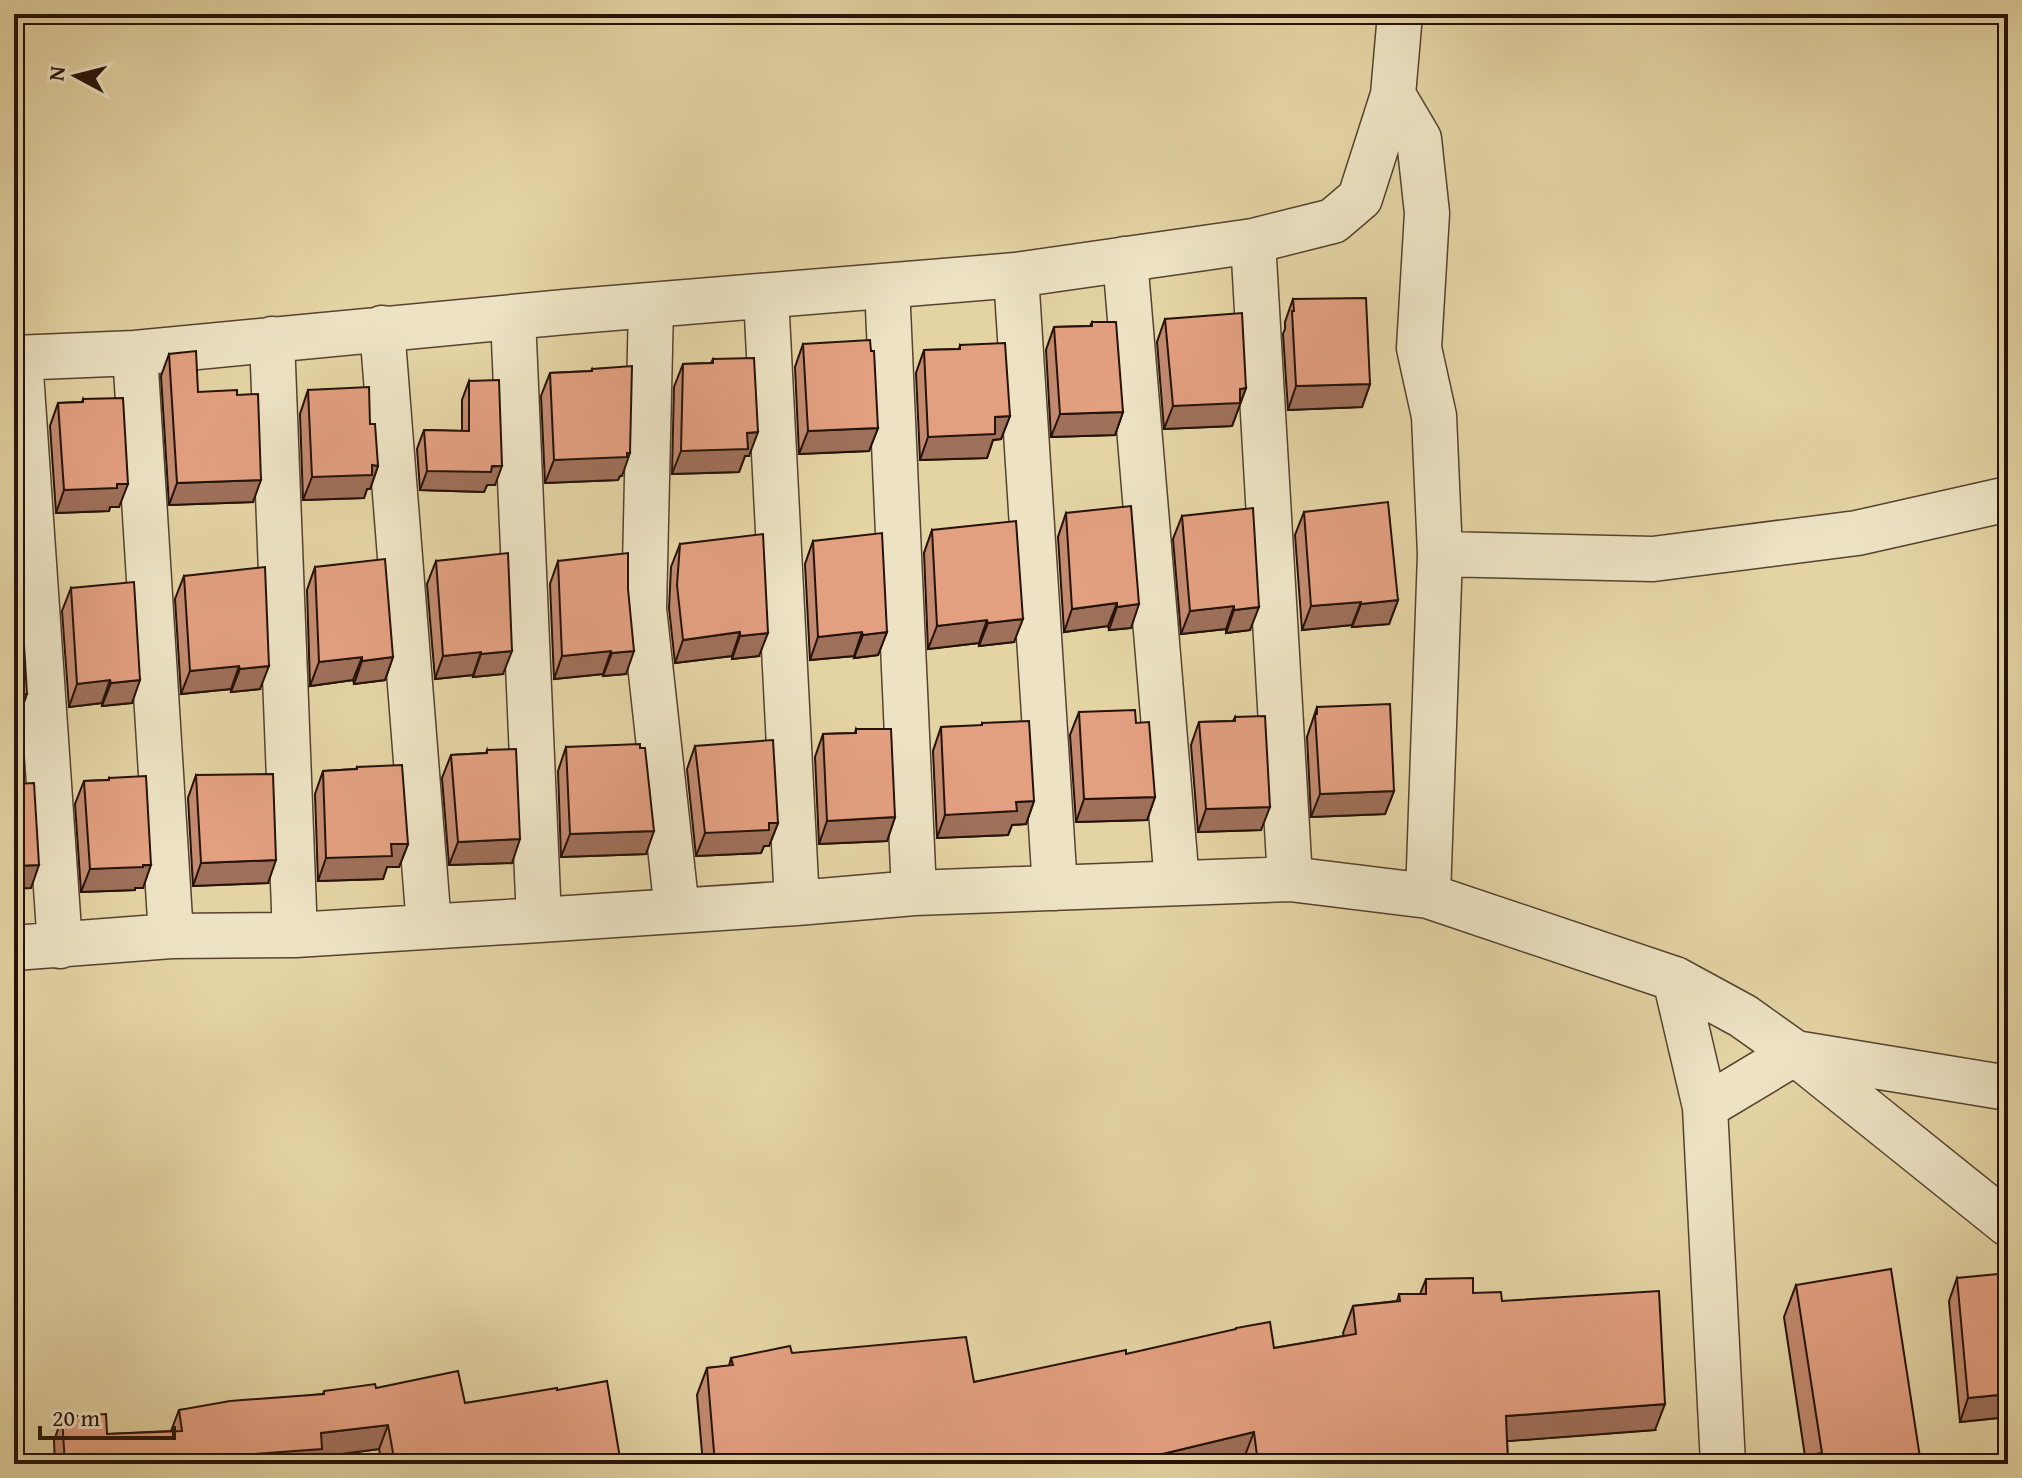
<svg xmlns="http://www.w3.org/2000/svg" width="2022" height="1478" viewBox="0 0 2022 1478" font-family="'Gentium Book Plus',serif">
<rect width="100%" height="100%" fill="#e4d4a4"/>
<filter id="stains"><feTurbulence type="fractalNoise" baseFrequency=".0025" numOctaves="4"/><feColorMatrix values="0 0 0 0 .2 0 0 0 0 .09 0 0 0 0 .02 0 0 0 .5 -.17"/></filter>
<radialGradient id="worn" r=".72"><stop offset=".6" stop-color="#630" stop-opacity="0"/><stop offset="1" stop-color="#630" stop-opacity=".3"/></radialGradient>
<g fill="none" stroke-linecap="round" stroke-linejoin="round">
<g stroke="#554230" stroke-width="47">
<path id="street" d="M1393,95L1419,139L1427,213L1419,348L1434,416L1440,554L1428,896
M1253,241L1290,879
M1125,259L1177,883
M1016,275L1055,888
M887,286L914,893
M766,296L797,903
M651,306L644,609L677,911
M513,317L539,920
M382,328L429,926
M272,339L295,935
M135,353L171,936
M14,358L135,353L565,312L1016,275L1253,241L1333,221L1360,198L1393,95L1400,14
M20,358L60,946
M1440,554L1653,559L1857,533L2008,499
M14,948L171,936L295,935L539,920L797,903L914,893L1290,879L1428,896L1675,979L1743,1016L1795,1053L2008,1224
M1675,979L1705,1107L1723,1464
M1705,1107L1795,1053L2008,1088"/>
</g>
<use href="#street" stroke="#ede3c4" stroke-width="44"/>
</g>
<path fill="#c38a6f" stroke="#251209" stroke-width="2" d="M1293,299L1370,384L1362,407L1288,410L1283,334L1285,329V322Z
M1165,319L1246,388L1232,426L1164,429L1157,342Z
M1092,322L1123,412L1115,435L1051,437L1046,350L1054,327L1090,326Z
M803,344L878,428L869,451L799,454L795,367Z
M960,345L1010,416L1001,439L993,440L987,458L920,460L916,373L924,350L959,349Z
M169,354L198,392L253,502L169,505L161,376Z
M713,359L749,456H745L739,472L672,474L674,387L683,364L711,363Z
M592,369L622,476H620L618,480L545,483L541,396L550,373L591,371Z
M469,381L495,485H487L484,492L420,490L417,449L424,430L462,431V400Z
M308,390L370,424L378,466L370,489H367L364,498L303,500L300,414Z
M83,399L119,507H110L109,511L56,513L50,426L58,403L82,402Z
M1304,512L1398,600L1389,624L1352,627V625L1302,630L1295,535Z
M1066,513L1131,628L1109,630L1108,626L1064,632L1058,537Z
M1182,516L1250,630L1226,633V629L1181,634L1173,539Z
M932,530L1014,642L979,646V643L928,649L924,553Z
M813,541L887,632L878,655L854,658V656L810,660L805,564Z
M680,544L759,656L732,659V656L675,663L669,608L671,567Z
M436,561L503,674L473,677V675L435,679L427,584Z
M558,561L626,674L603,676V674L554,679L550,584Z
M315,567L393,657L385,680L354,684L353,680L310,686L307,590Z
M184,576L260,689L231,692V689L181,694L175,599Z
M71,588L132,703L102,706V703L69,707L62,611Z
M1317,707L1394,791L1385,814L1311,817L1307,737Z
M1079,712L1136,723L1155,797L1147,820L1076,822L1070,735Z
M1235,717L1261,830L1198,832L1191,745L1199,722L1233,721Z
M982,723L1034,801L1026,824L1012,825L1008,835L937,838L933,751L941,727L981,726Z
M856,729L895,817L887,841L819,844L815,757L823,734L855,733Z
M695,746L778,823L769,846H764L761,853L696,856L687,769Z
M566,747L646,854L561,857L558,771Z
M487,750L512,863L449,865L442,778L451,755L486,753Z
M357,767L408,844L399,867H387L383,879L318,881L315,794L323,771L356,769Z
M196,775L268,883L193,886L188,798Z
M109,778L143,888H135V890L81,892L75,804L84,781L108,780Z
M1957,1278L2008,1417L1960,1422L1949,1301Z
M1426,1279L1502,1301L1655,1430L1507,1441L1508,1464H1245L1244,1458L1221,1464H703L697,1395L707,1368L729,1366L731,1358L792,1353L974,1382L1126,1354L1274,1348L1344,1336L1343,1333L1353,1306L1397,1301L1399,1294H1420Z
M1796,1285L1921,1464H1783L1785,1459L1805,1456L1784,1317Z
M376,1388L465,1403L557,1390L621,1464H382L379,1449L319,1457L317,1464H55L54,1441L62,1417L107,1434L171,1431L179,1410L323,1394L324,1391Z"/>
<path fill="#9f705a" stroke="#251209" stroke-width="2" d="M1370,384L1362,407L1288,410L1296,386Z
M1246,388L1232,426L1164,429L1173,406L1240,389Z
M1123,412L1115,435L1051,437L1060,414Z
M1010,416L1001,439L993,440L987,458L920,460L928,437L995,417Z
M878,428L869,451L799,454L808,431Z
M758,432L749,456H745L739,472L672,474L681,451L747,433Z
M630,453L622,476H620L618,480L545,483L554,460Z
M372,465L378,466L370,489H367L364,498L303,500L312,477Z
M502,466L495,485H487L484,492L420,490L427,471Z
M261,480L253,502L169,505L177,483Z
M117,484H128L119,507H110L109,511L56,513L64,490Z
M1398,600L1389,624L1352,627L1361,604Z
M1361,602L1352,625L1302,630L1311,606Z
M1117,603L1108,626L1064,632L1072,609Z
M1139,604L1131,628L1109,630L1117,607Z
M1234,606L1226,629L1181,634L1190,611Z
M1259,607L1250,630L1226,633L1234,610Z
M1023,619L1014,642L979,646L988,623Z
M987,620L979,643L928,649L937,626Z
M740,632L732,656L675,663L683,640Z
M862,632L854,656L810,660L818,637Z
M887,632L878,655L854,658L863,635Z
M768,633L759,656L732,659L740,636Z
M512,651L503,674L473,677L481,654Z
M611,651L603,674L554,679L562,656Z
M634,651L626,674L603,676L612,653Z
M481,652L473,675L435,679L443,656Z
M362,657L353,680L310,686L319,662Z
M393,657L385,680L354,684L362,661Z
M239,666L231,689L181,694L190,671Z
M269,666L260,689L231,692L240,669Z
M110,680L102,703L69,707L77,684Z
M140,680L132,703L102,706L111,683Z
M27,694L19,717H14V695Z
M1394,791L1385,814L1311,817L1320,794Z
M1155,797L1147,820L1076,822L1084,799Z
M1034,801L1026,824L1012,825L1008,835L937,838L945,815L1016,802Z
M1270,807L1261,830L1198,832L1206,809Z
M895,817L887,841L819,844L827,821Z
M769,823H778L769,846H764L761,853L696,856L705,833Z
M654,831L646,854L561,857L570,834Z
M520,839L512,863L449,865L458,842Z
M391,844H408L399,867H387L383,879L318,881L326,858Z
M276,860L268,883L193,886L201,863Z
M39,865L31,888L14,889V866Z
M151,865L143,888H135V890L81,892L90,869Z
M2008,1394V1417L1960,1422L1968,1398Z
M1665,1404L1655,1430L1496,1442L1506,1416Z
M388,1425L379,1449L319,1457L317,1464H224L227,1456L321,1433Z
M1254,1432L1244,1458L1221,1464H1151L1154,1456Z
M1444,1456L1441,1464H1387Z
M1376,1458L1374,1464H1342Z"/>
<path fill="#e3a081" stroke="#251209" stroke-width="2" d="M1366,298L1370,384L1296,386L1292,311H1294L1293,299Z
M1242,313L1246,388L1240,389V403L1173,406L1165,319Z
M1092,322H1116L1123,412L1060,414L1054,327L1092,326Z
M870,340L871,351H874L878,428L808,431L803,344Z
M1005,343L1010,416L995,417V434L928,437L924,350L960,349V345Z
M196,351L198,392L237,390V395L258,394L261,480L177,483L169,354Z
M754,358L758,432L747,433L748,449L681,451L683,364L713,363V359Z
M632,366L630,453H627V457L554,460L550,373L592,371V369Z
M499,380L502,466H492L491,472L427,471L424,430L469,431V381Z
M369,387L370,424H375L378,466L372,465V475L312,477L308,390Z
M123,398L128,484H117V488L64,490L58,403L83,402V399Z
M1388,502L1398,600L1361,604V602L1311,606L1304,512Z
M1131,506L1139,604L1117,607V603L1072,609L1066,513Z
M1253,508L1259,607L1234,610V606L1190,611L1182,516Z
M1016,521L1023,619L988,623L987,620L937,626L932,530Z
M882,533L887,632L863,635L862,632L818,637L813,541Z
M763,534L768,633L740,636V632L683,640L677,585L680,544Z
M508,553L512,651L481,654V652L443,656L436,561Z
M628,553V589L634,651L612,653L611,651L562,656L558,561Z
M385,559L393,657L362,661V657L319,662L315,567Z
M265,567L269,666L240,669L239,666L190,671L184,576Z
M134,582L140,680L111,683L110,680L77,684L71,588Z
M21,595L27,694L14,695V596Z
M1390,704L1394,791L1320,794L1315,714H1317V707Z
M1135,710L1136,723L1149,722L1155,797L1084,799L1079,712Z
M1265,716L1270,807L1206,809L1199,722L1235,721V717Z
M1029,721L1034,801L1016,802L1017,811L945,815L941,727L982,725V723Z
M856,729H891L895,817L827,821L823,734L856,733Z
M773,740L778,823H769V830L705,833L695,746Z
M640,744V748H645L654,831L570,834L566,747Z
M516,749L520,839L458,842L451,755L487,753V750Z
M402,765L408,844H391L392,856L326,858L323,771L357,769V767Z
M273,774L276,860L201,863L196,775Z
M146,776L151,865H143V867L90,869L84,781L109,780V778Z
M14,777H17V784L34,783L39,865L14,866Z
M1891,1269L1921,1464H1785V1459L1822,1453L1796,1285Z
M2008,1273V1394L1968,1398L1957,1278Z
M1473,1278V1293L1501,1292L1502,1301L1659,1291L1665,1404L1506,1416L1508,1464H1445L1444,1456L1387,1464H1376V1458L1342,1464H1258L1254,1432L1154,1456L1156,1464H715L707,1368L733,1365L731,1358L790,1346L792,1353L966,1337L974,1382L1126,1350V1354L1236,1329V1328L1270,1322L1274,1348L1356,1334L1353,1306L1400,1301L1399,1294H1426V1279Z
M458,1371L465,1403L557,1388V1390L607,1381L621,1464H395L388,1425L321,1433L322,1449L227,1456L228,1464H65L62,1417L106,1414L107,1434L182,1431L179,1410L230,1401L324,1394V1391L375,1384L376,1388Z"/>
<rect width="2022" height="1478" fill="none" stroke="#e4d4a4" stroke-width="48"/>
<rect x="16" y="16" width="1990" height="1446" fill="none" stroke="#251209" stroke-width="4"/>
<rect x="24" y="24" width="1974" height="1430" fill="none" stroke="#251209" stroke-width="2"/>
<g transform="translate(76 76) rotate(277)" stroke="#ede3c4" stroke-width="6" paint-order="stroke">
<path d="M0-6L14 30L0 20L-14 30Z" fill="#251209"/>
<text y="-12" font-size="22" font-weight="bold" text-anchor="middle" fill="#251209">N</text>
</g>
<path d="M40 1426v12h134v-12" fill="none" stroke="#251209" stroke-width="4"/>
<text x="52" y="1426" font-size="24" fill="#251209" stroke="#ede3c4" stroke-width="6" paint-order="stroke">20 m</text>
<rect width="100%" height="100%" filter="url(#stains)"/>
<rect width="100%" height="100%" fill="url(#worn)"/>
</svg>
